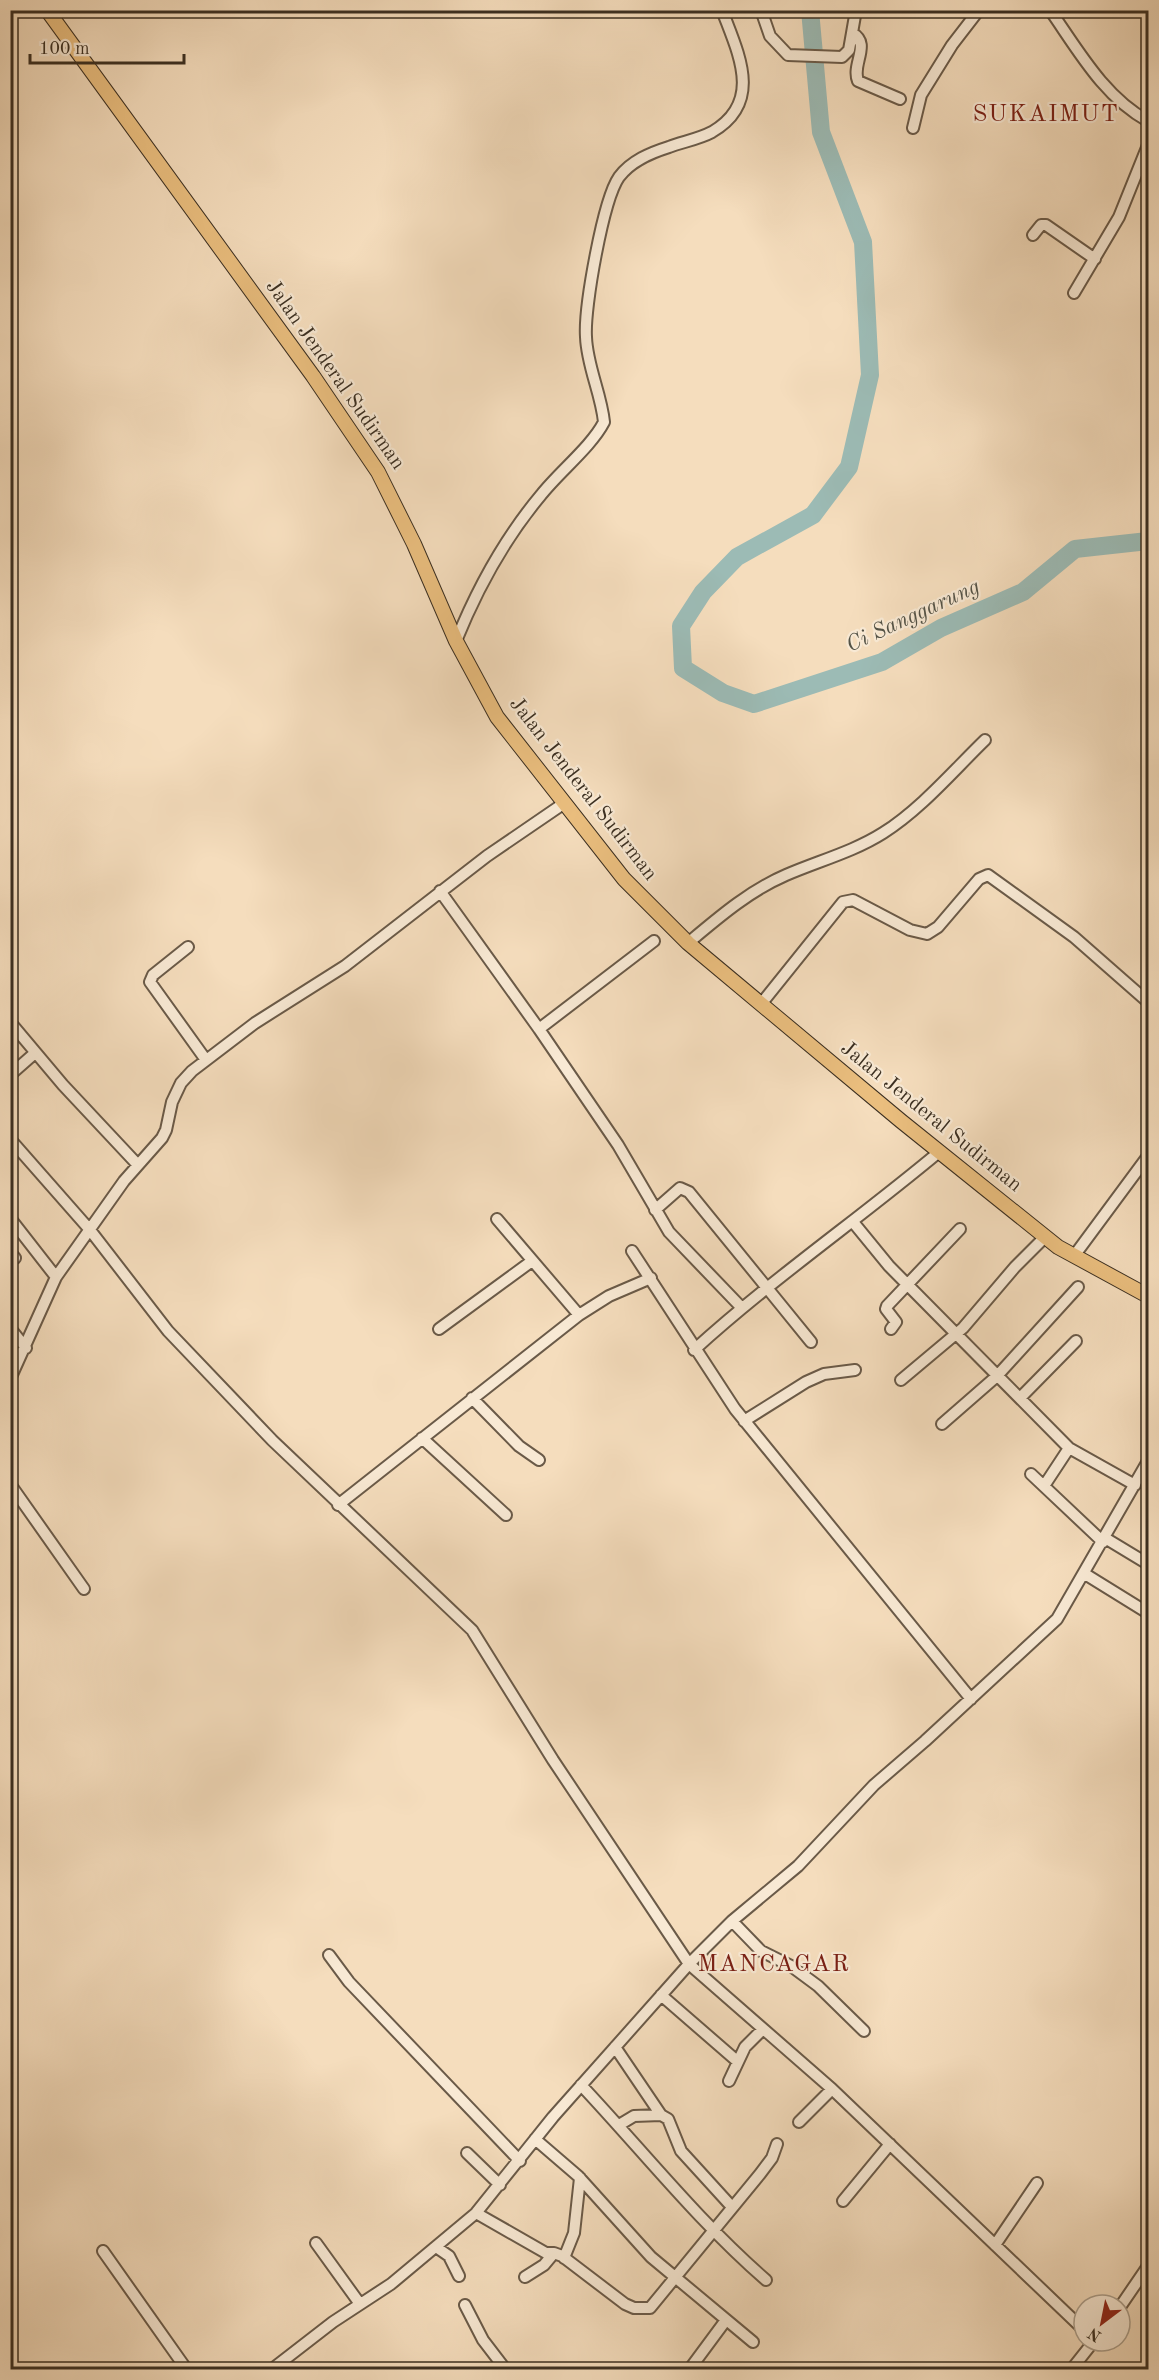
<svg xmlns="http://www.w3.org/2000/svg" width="1159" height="2380" viewBox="0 0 1159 2380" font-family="'Old Standard TT',serif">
<rect width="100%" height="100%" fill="#f5ddbd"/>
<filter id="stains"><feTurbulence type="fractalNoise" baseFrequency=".00333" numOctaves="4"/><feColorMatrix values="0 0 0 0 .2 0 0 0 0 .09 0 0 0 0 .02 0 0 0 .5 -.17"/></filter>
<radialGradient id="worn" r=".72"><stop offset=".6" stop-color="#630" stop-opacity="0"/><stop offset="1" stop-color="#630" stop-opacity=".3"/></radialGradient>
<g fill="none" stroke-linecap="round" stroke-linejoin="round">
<path stroke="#9cbbb5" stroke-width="18" d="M810,10L821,132L863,242L870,375L849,467L813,515L737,557L703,592L681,626L683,668L723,693L754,704L882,662L941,628L1023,592L1075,549L1148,541"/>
<g stroke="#6a5a48" stroke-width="14">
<path id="minor" d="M761,10L770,36L788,55L842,57L849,50L856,10
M1050,10C1078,50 1104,97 1148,121
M852,33C872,44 851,64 858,81L900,99
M913,128L921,95L952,45L979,10
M1033,235L1041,225H1046L1095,259
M1074,293L1119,217L1148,145
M456,641C477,589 505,538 541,495C559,472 591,447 604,422C601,393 587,366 586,337C584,308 603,200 619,177C631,161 650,153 669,147C682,142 699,139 712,132C764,102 738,53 722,10
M440,891L539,1029L654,941
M688,943C719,917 749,891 786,875C818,861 853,852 883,833C921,809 953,771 985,740
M188,947L153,975L150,982L206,1060
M761,1004L843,902L853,900L910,930L927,934L938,927L979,879L988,875L1074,937L1148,1002
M10,1022L63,1085L137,1164
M539,1029L618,1145L669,1232L741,1307
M10,1075L35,1053
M10,1139L90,1230L168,1331L272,1440L472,1630L553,1760L689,1964L832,2089L1084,2330
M655,1210L680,1188L689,1192L811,1342
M10,1218L56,1277
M497,1219L579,1315
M853,1222L889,1266L1069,1448L1135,1485
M632,1251L735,1409L971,1699
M10,1252L15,1258
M1074,1256L1148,1156
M10,1328L26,1348
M439,1329L532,1261
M891,1329L896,1322L886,1309L887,1306L960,1229
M694,1350C772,1279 859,1219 939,1152
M10,1379L56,1277L124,1181L162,1138L166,1130L172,1102L181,1083L192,1071L255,1023L345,966L487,856L563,804
M901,1380L963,1328L1015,1267L1045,1237
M472,1398L519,1446L539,1460
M1020,1398L1076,1341
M744,1421L806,1382L824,1374L855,1370
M942,1424L997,1376L1078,1287
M422,1438L506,1515
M1031,1474L1103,1542
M10,1484L84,1589
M1044,1486L1069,1448
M338,1505L579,1315L609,1296L651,1278
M1105,1538L1148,1564
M1085,1574L1148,1613
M732,1921L761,1951L791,1966L818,1986L864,2031
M329,1955L349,1982L520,2161
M661,1995L737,2061
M615,2047L661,2115L668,2119L681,2151L732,2207
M729,2081L745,2047L762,2030
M581,2085C643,2151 698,2221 766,2280
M799,2122L832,2089
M619,2125L634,2116L661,2115
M535,2139L578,2176L651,2257L753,2342
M467,2153L500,2185
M843,2201L890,2144
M476,2213L546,2253H554L562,2256L625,2304L634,2308H650L760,2174L772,2158L777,2144
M316,2243L360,2304
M995,2245L1037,2183
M436,2247L449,2256L459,2276
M103,2251L187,2370
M564,2258L574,2233L580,2178
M525,2277L544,2265L554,2253
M465,2305L483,2340L506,2370
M1120,2307L1148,2266
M271,2370L333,2322L391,2284L476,2213L553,2117L689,1964L732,1921L798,1866L874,1785L925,1741L1057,1619L1148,1461
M689,2370L726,2320
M1071,2370L1094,2341"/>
</g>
<g stroke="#3b2f21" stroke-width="16">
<path id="major" d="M47,10L313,376L378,472L414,544L456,641L497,717L624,879L688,943L901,1121L1058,1247L1148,1296"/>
</g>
<use href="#minor" stroke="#f8e9d4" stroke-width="10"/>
<use href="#major" stroke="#eabe7e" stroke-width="14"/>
</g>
<g text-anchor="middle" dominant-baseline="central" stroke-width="4.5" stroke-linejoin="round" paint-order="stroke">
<g font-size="21" fill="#3b2f21" stroke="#f8e9d4">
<text transform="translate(335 375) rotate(55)">Jalan Jenderal Sudirman</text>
<text transform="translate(583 789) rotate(52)">Jalan Jenderal Sudirman</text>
<text transform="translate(931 1117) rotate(39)">Jalan Jenderal Sudirman</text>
</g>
<g font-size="22" font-style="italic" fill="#535246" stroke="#f8e9d4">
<text transform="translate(913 616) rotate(-25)">Ci Sanggarung</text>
</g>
<g font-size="24" letter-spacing="1.5" fill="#7a1f14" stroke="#f8e9d4">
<text x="1046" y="115">SUKAIMUT</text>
<text x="774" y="1965">MANCAGAR</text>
</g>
</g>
<rect width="1159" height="2380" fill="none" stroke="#f5ddbd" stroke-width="36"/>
<rect x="12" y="12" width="1135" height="2356" fill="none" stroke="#3b2f21" stroke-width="3"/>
<rect x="18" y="18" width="1123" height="2344" fill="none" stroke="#3b2f21" stroke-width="1.5"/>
<g transform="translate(1102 2323) rotate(212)"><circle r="28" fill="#f8e9d4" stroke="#ac9f8c" stroke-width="1.5"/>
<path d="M0-4.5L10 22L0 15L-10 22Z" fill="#8f2418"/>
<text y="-9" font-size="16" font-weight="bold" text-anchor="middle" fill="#3b2f21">N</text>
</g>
<path d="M30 54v9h154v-9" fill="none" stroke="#3b2f21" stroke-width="3"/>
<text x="39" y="54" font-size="18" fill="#3b2f21" stroke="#f8e9d4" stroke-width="4.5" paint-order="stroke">100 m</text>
<rect width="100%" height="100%" filter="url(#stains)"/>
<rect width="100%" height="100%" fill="url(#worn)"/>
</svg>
